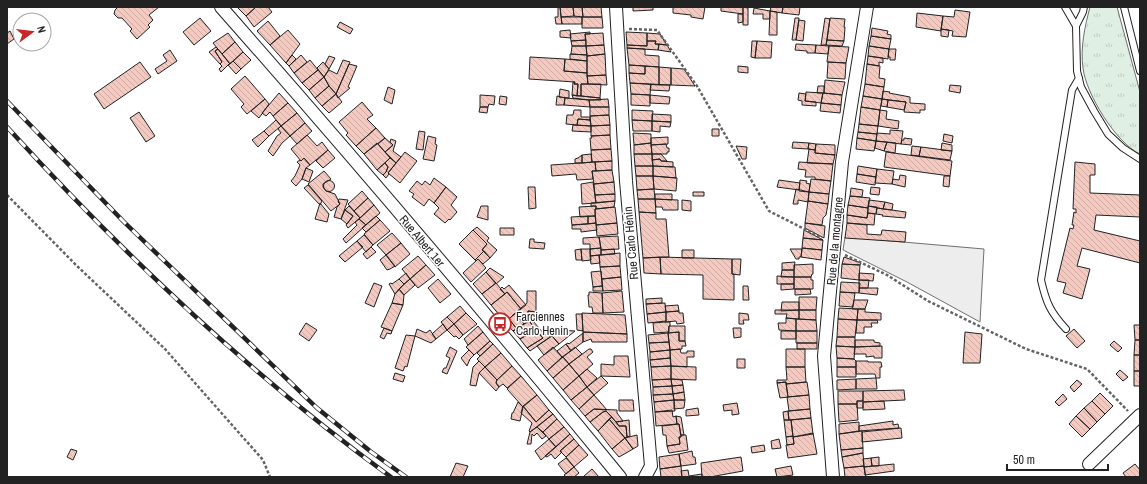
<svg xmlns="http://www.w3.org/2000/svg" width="1147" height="484" viewBox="0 0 1147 484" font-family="'Archivo Narrow',sans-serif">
<defs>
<pattern id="grass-tufts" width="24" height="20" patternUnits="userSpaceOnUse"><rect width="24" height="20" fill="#e0efe3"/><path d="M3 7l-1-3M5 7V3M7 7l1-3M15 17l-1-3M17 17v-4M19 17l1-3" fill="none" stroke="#c0cdc2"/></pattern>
<pattern id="building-back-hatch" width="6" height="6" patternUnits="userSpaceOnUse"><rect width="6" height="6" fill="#f3c9c0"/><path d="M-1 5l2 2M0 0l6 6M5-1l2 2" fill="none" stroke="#d0aca5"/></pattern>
</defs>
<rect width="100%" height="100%" fill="#fff"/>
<path fill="url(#grass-tufts)" stroke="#6f6f6f" d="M1090,7H1117L1140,92V154C1116,143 1086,94 1083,68C1080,48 1085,26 1090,7Z"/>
<path fill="#ededed" stroke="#6f6f6f" d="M845,237L984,249L980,322L907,282L843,250Z"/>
<path fill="url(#building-back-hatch)" stroke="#222" d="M118,7H159L149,15L153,20L148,25L150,27L137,39L130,31L132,29L122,18H118L114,14L115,10Z
M237,7H256L246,16Z
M256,7H268L272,12L254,27L246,16Z
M558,7H560L562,24H556L555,17H558Z
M560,7H573L574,16L561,17Z
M573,7H582L583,17L574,16Z
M582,7H601L602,17H583Z
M633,7H653V10L633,11Z
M673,7H705L703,19L691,17V15L673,13Z
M721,7H743V14L721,11Z
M743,7L748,8V25H743Z
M771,7H783L782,13L770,11Z
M783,7H800L799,15L782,13Z
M754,8L770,11V19H763V14H753Z
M955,10L970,12L966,37L952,36L953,31L941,29L943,16L954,17Z
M770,11L777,12V35H769Z
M917,13L943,16L941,31L916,27Z
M738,14H743V22L738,23Z
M561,17H582V24H562Z
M582,17H602L603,28H582Z
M200,18L211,31L194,45L183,32Z
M795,18H799L796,40H792Z
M825,18L830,19L826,45H821Z
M830,18L845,19L844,27H845L844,41L827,40Z
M799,20L805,21L803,41L796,40Z
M268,21L280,36L270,45L257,31Z
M340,22L353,29L350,34L337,27Z
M872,28L888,31L887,34L891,35V39L871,36Z
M941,29L949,30L948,37L941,36Z
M288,30L300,44L286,63L270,45Z
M570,30L571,38L560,37V31Z
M10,31L14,39L7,44V33Z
M590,32V34H585L586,40L571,41L570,34Z
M626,32L647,33V46L627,45Z
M228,33L235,42L222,54L213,43Z
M603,33L604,45L586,46L585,34Z
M647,33L660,34L667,45L655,44L656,41H647Z
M871,36L891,39L889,49L869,46Z
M586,40V46H572L571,41Z
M827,40L844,41L842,46L826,45Z
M647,41H656L655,44H659L658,50L627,48V45L647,46Z
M752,41H757L755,58L751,57Z
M757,41L772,42L771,58H755Z
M235,42L243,52L230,64L222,54Z
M659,44L667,45L671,52L658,50Z
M796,44L816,45L815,53H807V51L795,50Z
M604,45L605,54L587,56L586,46Z
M816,45L829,46L828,54L815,53Z
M572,46H586L587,55L571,54Z
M829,46L849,47L846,63L827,62Z
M869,46L889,49L888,59L868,56Z
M216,47L218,49L215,51L222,62L220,64L209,52Z
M627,48L645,49V55L659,56V67L629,65Z
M218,49L230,64L228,65L221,72L219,69L222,66L220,64L222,62L215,51Z
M889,49H896L895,60H890V57H888Z
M170,50L177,61L158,74L155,69L167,61L163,55Z
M243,52L251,60L241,69L233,61Z
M570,54L587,55V61L570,59Z
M605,54L606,75L587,76V56Z
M292,55L296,59L289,66L286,63Z
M301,55L307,62L294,73L289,66Z
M329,56L335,58L329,69L325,64Z
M868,56L883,58V63L879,62V66L867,64Z
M530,57L565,59L564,71L587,73L588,84H581V96H577L578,84H574L575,82L529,79Z
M565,59L587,61V73L564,71Z
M310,60L318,70L302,83L294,73Z
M343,60L350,62L336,94L329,86L324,77L329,70L337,74Z
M233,61L241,69L236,74L228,65Z
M140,62L151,77L104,109L94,94Z
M323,62L329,69L324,77L317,68Z
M828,62L846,63L845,79L827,78Z
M349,64L357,66L348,87L350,88L338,98L336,94Z
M867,64L880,66L879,78L885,79L884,87L865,84Z
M629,65L645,66V74L629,73Z
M645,66L659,67V85L630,83L629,73L645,74Z
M738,66L748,67V73L738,72Z
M659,67L671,68V85H659Z
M671,68L684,69L695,86L671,85Z
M318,70L324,77L309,90L302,83Z
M606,75L607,85L588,84L587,76Z
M245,76L265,99L247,114L241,107L244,104L231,89Z
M324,77L329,86L315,98L309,90Z
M825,80L845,82L842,95L824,93Z
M573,82H575L574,84H578L577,96L572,95Z
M630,83L651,84L650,95L631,94Z
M581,84H601L600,98L581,96Z
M651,84L670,85L669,91L650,90Z
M865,84L884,87L882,99L863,96Z
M950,85L961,86L960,93L949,91Z
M329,86L336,94L322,106L315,98Z
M818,86H824V93H817Z
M388,87L395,90L392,104L384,100Z
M560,89L569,91V98L559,97Z
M883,91L890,92L889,93L910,97V103L925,104V110H920V113L904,112L906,102L882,99Z
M806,92L823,93L821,103L805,101Z
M279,93L288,103L273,116L270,112L266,116L262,113Z
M799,93L806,94L805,101L816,102V106L802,105V101L798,100Z
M823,93L842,95L841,105L821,103Z
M336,94L342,102L329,113L322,106Z
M631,94L650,95V106L631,105Z
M480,95L495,96L494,105L489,104L488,107H480Z
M572,95L600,98L601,100H589L573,98Z
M650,95L670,97L669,104L650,103Z
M500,96L507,97L506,105L499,104Z
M557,96L565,98L564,105H556Z
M863,96L882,99L880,110L861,107Z
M565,98L589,100L590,107L564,105Z
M265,99L269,104L259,118L251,111Z
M608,99L609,107H590L589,100Z
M882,99L888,100L887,107L881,106Z
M888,100L906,102L904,110L887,107Z
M362,102L373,115L367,119L376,128L356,146L346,135L348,133L339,122Z
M288,103L297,113L281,126L273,116Z
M821,103L841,105L840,113L820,111Z
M480,107H488L487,113L479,112Z
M590,107H609V115L590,116Z
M861,107L880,110L878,126L859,124Z
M574,110H581V117H590V120L578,119L577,125L566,124L567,115H573Z
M632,110L653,111L652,121L632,120Z
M880,110L887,111L886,119L899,121L898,129L878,126Z
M139,112L155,136L146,142L130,118Z
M297,113L305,123L290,136L281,126Z
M652,114L671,115V122L652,121Z
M609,115L610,125L591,126L590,116Z
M578,119L590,120L591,126L577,125Z
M276,120L281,126L269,136L264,131Z
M632,120L652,121V131H633Z
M652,121L671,122L670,127L660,126V132L652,131Z
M305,123L312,131L297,144L290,136Z
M859,124L878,126L877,134L858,132Z
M573,125L591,126V132L572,131Z
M610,125V135L591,136V126Z
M281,126L290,136L282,143L273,156L268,151L277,136L281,133L278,129Z
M376,128L385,138L364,154L356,146Z
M712,129H719V136H712Z
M890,130L903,131L901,144L876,141L877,133L890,134Z
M264,131L269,136L258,147L252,140Z
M419,131L425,132L423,150L416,149Z
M858,132L877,134L876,141L857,138Z
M633,133L651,134V143L634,145Z
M944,134L953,136L952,143L943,141Z
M307,135L317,146L322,142L328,150L310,165L304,158L301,161L291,149Z
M610,135L611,149L591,150L590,138H592L591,136Z
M428,136L436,138L435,144L437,145L434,161L423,159Z
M668,137V144L651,145V138Z
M385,138L393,145L385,152L378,144Z
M857,138L876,141L874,151L856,149Z
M904,138L912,139L911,145L901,144L902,140H904Z
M391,139L396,141L393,151L401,157L396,163L385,152L393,145L390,142Z
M876,141L887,142L884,151L875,148Z
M793,142L809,143L808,149L792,148Z
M887,142L896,143L895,153L884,151Z
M377,143L390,158L377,170L364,154Z
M651,143L652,154H634V145Z
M809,143L816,144L815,150L808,149Z
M942,143L952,145V151L941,150Z
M666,144L667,148H669V152H667V154H652L651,145Z
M816,144L835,145V155L815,153Z
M736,146L747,147L746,159H742Z
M912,146L921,147L919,156L911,155Z
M921,147L952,151L950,160L919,156Z
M611,149L612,161L592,162L591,150Z
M809,149L815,150V153L835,155L833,164L807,163Z
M328,150L335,158L323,168L316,161Z
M405,152L417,161L400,183L388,173Z
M886,152L952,161L950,176L884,167Z
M591,154L592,162L582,163V155Z
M634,154H652L653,166H635Z
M652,154H661L667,161H661L660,159L652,160Z
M582,155V163H575V159L578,158Z
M304,158L310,165L306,168L302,179L296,186L291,181L295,176L300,165L297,162L300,160L301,161Z
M390,158L396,163L388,173L389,174L386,178L383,175L386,172L388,167L385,163Z
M660,159L661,161L673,162V167L653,166L652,160Z
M612,161V170L596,171L595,162Z
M595,162L596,171H592L593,179L577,180L576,174L552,176L551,165Z
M799,162L833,164L831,181L815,179V177H805L806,170L798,169Z
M1075,162L1095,164V175H1090V193L1140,195V217L1096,215L1094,230L1140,241V263L1082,248L1077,266L1090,269L1082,299L1063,293L1066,283L1057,281L1070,228L1073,229L1074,225H1072L1074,212L1076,213V209H1073Z
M385,163L388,167L386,172L383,175L377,170Z
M635,166H653V176H636Z
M653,166L675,167L676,178L653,176Z
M858,166L877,169L876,177L857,174Z
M306,168L313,171L309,182L302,179Z
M877,169L894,171L892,184L875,183Z
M612,170L614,182L594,184L592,171Z
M324,171L331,179L323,184V187L326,191L335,194L340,204L331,211L308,184Z
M857,174L876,177L875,185L856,182Z
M900,175L906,176L905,187L892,184L893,179L899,180Z
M636,176H653L654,189L637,190Z
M653,176L677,178L676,191L654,189Z
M944,176H950L949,187L943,186Z
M434,178L446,187L434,203L429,199L424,206L412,197L414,194L409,191L417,181L422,185L425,181L430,185Z
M811,179L831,181L829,194L809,192Z
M779,180L800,183L799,190L777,187Z
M800,180L807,181L806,183L810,184L809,192L799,191Z
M323.5 186a5.5 5.5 0 1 1 11 0a5.5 5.5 0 1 1-11 0Z
M593,182L596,203L582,204L581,184Z
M614,182L615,194L595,195L594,184Z
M308,185L322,201L320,205L304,188Z
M446,187L457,197L451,205L457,212L450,220L449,219L445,223L434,214L439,208L434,203Z
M528,187H535L536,208L529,209Z
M871,187L880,188L879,195L870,194Z
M851,188L863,190L862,197L850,196Z
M654,189L655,199H638L637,190Z
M796,189L809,192L808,202L798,200V204H793Z
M362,191L368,198L354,211L348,204Z
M693,192H704V196H693Z
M809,192L829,194L828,204L808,201Z
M615,194V201L596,203L595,195Z
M655,194H672V200L655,199Z
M850,196L870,198L868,208L848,205Z
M368,198L374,205L360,218L354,211Z
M339,199L348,200L341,219L334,217L337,207L340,204L338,202Z
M638,199H655L656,213L639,212Z
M655,199L678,200V210H663L662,207H656Z
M682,200L691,201V211L682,210Z
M869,200L885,202L883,209L868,206Z
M615,201L614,207L596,209V206H591V203Z
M808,201L828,204L826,215L823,218L822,225L805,223Z
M885,202L893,204L892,210L883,209Z
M320,203L329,214L327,222L315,219Z
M374,205L380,213L366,225L359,219Z
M848,205L868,208L867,218L847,215Z
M349,206L360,218L348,228L346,225L353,216L345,210Z
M481,206H488V220L477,217Z
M596,206V209H595V216L580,217L579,207Z
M868,206L877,207L876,214L868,213Z
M615,207L617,223L596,225L595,209Z
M877,208L906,212L905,218L882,216L883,215L876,214Z
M345,210L353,216L347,224L341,219Z
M639,212L656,213V219H666L669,257L643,258Z
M868,213L875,214L874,225L847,223V215L867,218Z
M376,216L380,220L366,232L362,228Z
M588,216V224L572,225L571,217Z
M588,216H595L596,223L588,224Z
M359,219L366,225L346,243L343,239L357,225L355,222Z
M380,220L390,231L373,245L364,234Z
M596,223L597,230L581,232V229H572V225Z
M617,223L618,234L597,236L596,225Z
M805,223L825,226L824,238L805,228Z
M847,223L867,225V234L881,235L882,230L906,232L905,242L845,238Z
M477,227L489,238L487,241L497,250L490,258L482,250L487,244L473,230Z
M500,228H514V235H500Z
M473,230L487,244L482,250L484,251L475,260L459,244Z
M804,230L823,240L803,238Z
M392,233L401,243L386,255L377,245Z
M364,235L373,245L366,252L357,241Z
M618,236L619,249L601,250L599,237Z
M599,237L601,248L590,249V244H583V238Z
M803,238L823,240L822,250L802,248Z
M530,239H534V242L545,243L544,249L529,248Z
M357,241L363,247L345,262L339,256Z
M401,243L410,254L395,267L386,255Z
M371,247L376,252L367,259L363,254Z
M601,248V255L590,256V249Z
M802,248L822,250L821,260L801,257Z
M581,249H590L591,260L582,261Z
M581,249L582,260H576L575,250Z
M614,249L615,254L601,255V250Z
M790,249H802L801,257H799V259H796Z
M682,250H694V258H682Z
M484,251L490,258L483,264L478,259L476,261L475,260Z
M620,253V266L600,267L599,255Z
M386,255L395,266L390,269L387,270L380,260Z
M599,255L600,263L591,264L590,256Z
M418,256L426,265L410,279L402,269Z
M660,257L661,274L644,273L643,258Z
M660,257L732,259V274H734V300L703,299V275L661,274Z
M844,257L861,263L860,265L842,264Z
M478,259L486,268L471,282L463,273Z
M732,259H741L740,275L732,274Z
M795,262L794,270H782V263Z
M813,264V274H812L811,277H794V265Z
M842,264L860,265L859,280L841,278Z
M426,265L435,275L418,288L410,279Z
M620,266L621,277L602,279L600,267Z
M490,268L504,277L496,284L486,272Z
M782,270H794V277H781Z
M601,271L602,286L593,287L591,272Z
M486,272L496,283L482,294L473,284Z
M406,273L410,279L404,284L399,279Z
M859,273L874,274L873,281L859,280Z
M777,276L794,277V284H777Z
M621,277L622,290L603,291L602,279Z
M794,277H811V280H813V289H794Z
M399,279L404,284L395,294L389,284L391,283L392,284Z
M410,279L415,285L404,295L399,289Z
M438,279L451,294L440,303L428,288Z
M859,280H869L868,288H859Z
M841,282L860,283L859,293L840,292Z
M374,283L382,286L374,307L365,303Z
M496,283L505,294L491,305L482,294Z
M781,284H794V289L781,290Z
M509,285L526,305L521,309L507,292L505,294L500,289L502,287L504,289Z
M602,286L603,291H593V287Z
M743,286H748L749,300H743Z
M859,288H878L877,295L859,293Z
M399,289L404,295L403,305L392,303L395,294Z
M795,289H810L811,294L795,295Z
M527,291H536V312L528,311V322L524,324L515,313L527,303Z
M622,291L624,312L603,313L602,293Z
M507,292L521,309L505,322L491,305Z
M589,292L602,293L603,313H593L592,307H589L588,295H589Z
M840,292L855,293L853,307L839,306Z
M799,297H817L816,310H799Z
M662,298V303L646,304V299Z
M854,300H868L865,309H852Z
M782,302H799V310L781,311Z
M392,303L403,305L392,331L381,327Z
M665,303L666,312L647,314L646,304Z
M678,305L679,311L666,312L665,306Z
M460,306L466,313L454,324L447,317Z
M839,308L858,309L857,320L838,319Z
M858,309H865V312L881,313V320H857Z
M775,310H799V319L786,318L787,314H775Z
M799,310H816V320L799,319Z
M528,311L536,312V319L528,322Z
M679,311V313H683L684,323L677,324L676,321L665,322L666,321V312Z
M666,312V321L648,323L647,314Z
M466,313L477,324L463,335L454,324Z
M515,313L524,324L517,329L509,319Z
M582,313L625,315L627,334L583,332Z
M739,313L748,314L749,320H743L744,324H739Z
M576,314H582L583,331L577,330Z
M447,317L454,324L447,330L441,322Z
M786,318L796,319V331L779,330L778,323H786Z
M509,319L517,329L513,331L505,322Z
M796,319L816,320L817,331H796Z
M838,319L857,320L855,337H837Z
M857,320H877L878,323H871L872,327H864V333H856Z
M529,321L536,330L520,339L513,331Z
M533,321L545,335L548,333L550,337L530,351L527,348L543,338L530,322Z
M665,322H670V326H669V332L654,333L653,323Z
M306,323L317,330L309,341L299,334Z
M443,324L447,330L436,339L432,334Z
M454,324L463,335L459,339L456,336L454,337L447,330Z
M1134,325H1140V340H1135Z
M478,326L483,332L468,345L464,339Z
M669,326H685V341H679V332L668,333Z
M384,328L392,331L391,334L387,333L384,339L380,337Z
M733,328H741V337L734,338Z
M417,329L426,333L430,330L436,339L431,343L415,336Z
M1074,329L1085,341L1077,348L1066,336Z
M536,330L543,338L527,348L520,339Z
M560,330L575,331L559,344L552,336Z
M781,331H796V339H781Z
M796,331H817V343H796Z
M483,332L490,341L474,355L466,347Z
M583,332L627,334V342H592L591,339L583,342Z
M679,332V341H685L686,346H682V349L670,350L668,333Z
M965,332L982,334L980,363H963Z
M583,333V342L571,351L566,344L568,343L569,344Z
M668,333L669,342L649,343L648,335Z
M406,335L415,336L407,367L405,366L403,371L395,368Z
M552,336L559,344L544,355L537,346Z
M837,337H855V347L836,346Z
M855,340H874V342L880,343V346L855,347Z
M1135,340H1140V355H1134Z
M490,341L493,344L480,356L477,353Z
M1114,341L1122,348L1118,352L1110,345Z
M669,342L670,350L650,352L649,343Z
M797,343H817V349H797Z
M493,344L501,353L485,367L477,359Z
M566,344L571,351L562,357L557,351Z
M836,346L855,347L854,359L837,358Z
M882,346V358H874V356L866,357V354H854L855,347Z
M450,347L457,351L447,374L442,372L444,368H446L450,358L446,356Z
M553,347L562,357L547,371L538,360Z
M575,347L582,354L569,364L563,357Z
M589,349H591L593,352L587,357L593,364L579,376L569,364Z
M680,349L681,353H687V351H694V357H687V367L671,366L670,350Z
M786,349H805V367H786Z
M469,350L474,355L470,359L467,366L461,358Z
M670,350V358L650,360V352Z
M501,353L512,366L497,380L485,367Z
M1134,355H1140V371H1134Z
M614,356H628L630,377L601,376V364L614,365Z
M563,357L569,364L553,378L547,371Z
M670,358L671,366L651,367L650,360Z
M837,358L854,359L856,361V367H837Z
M737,359H745V368H737Z
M479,361L485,367L479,373L476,386L470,385L473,367Z
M856,361H868V362H881L882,367H880V378H876L875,374H856Z
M569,364L579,376L563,390L553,378Z
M512,366L521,376L507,388L503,384L499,387L496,383L497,380Z
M671,366V379L652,380L651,367Z
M671,366L696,367V380L671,379Z
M485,367L497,380L496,383L499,387L496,391L479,373Z
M786,367H805L806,382L786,384V382L777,383V380H787Z
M837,367H856V377H837Z
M587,369L597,378L587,387L579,376Z
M1120,370L1128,377L1123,381L1116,374Z
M1134,371H1140V386H1134Z
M395,373L405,376L403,382L393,379Z
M521,376L537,395L523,407L507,389Z
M579,376L587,387L571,400L563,390Z
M601,376L608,383L594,395L587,387Z
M876,378L877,389H856V379Z
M671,379L672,386L653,387L652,380Z
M671,379L682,380L683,385L672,386Z
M856,379V389L837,390V380Z
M1077,380L1082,384L1074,392L1070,387Z
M786,382L788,397L780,398L777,383Z
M807,382L809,395L788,397L786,384Z
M683,385L684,392L673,394L672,386Z
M672,386L673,394L653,395V387Z
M587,387L594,395L579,409L571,400Z
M904,390L905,400L863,402V408H857V401H863V391Z
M838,391H863V401H857V404H838Z
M684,392L685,400H674L673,394Z
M1100,393L1113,406L1105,414L1092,401Z
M673,394L674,400L654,402L653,395Z
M1063,394L1067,399L1059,406L1055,402Z
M537,395L549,410L536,422L523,406Z
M594,395L607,410L594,409L585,416L579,409Z
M809,395L810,409L789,411L787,397Z
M619,400H633L634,411H619Z
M674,400L675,411L655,412L654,402Z
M674,400H685L684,408L674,409Z
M884,401L885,409L863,410V402Z
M1092,401L1105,414L1097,422L1084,408Z
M518,402L523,407L520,421L511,419L512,413H513Z
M737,403L739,414L732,415V410L724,411L723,405Z
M838,404H857L858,420L839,422Z
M523,406L536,422L549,410L553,414L530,432L529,431L532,423L521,413Z
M698,408L699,415L686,416V410Z
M1084,408L1097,422L1090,429L1076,416Z
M594,409L617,410V413L623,421L616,422L606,411L603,412L590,422L585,416Z
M810,409L811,418L789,420L788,411Z
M672,410L673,417L676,416L677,424L656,426L655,412Z
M606,411L612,417L598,431L590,422L603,412Z
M788,411L789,420H784L783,412Z
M553,414L557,419L543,432L537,427Z
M676,416L681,417L684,435H681L679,424H677Z
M1076,416L1090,429L1082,437L1069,424Z
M612,417L619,426H626L627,437L625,438L609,419Z
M811,418L813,434L793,437L791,420Z
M557,419L564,427L549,439L543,432Z
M609,419L625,438L612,449L598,431Z
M629,420L630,436L627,437L626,426H619L616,422Z
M784,420H791L793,436L786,437Z
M893,421V425L898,424L899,428L859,431V426Z
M859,422V431L839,434V424Z
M679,424L681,437H679L680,444L667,446L666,435H663L662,426Z
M537,427L546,436L542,439L537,433L534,436L532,434L531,444H527L530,432Z
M564,427L570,434L556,447L549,439Z
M901,428L902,438L862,442V432Z
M862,431L863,448L841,450L839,434Z
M813,433L817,454L788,458L786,445L794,444L793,437Z
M570,434L574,439L560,451L562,452L555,459L551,454L547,457L545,456Z
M637,435L638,446L633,449L625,438Z
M681,435H686L688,450L669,453L667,446L680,444L679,437H681Z
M793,436L794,444L787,445L786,437Z
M625,438L633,449L619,457L612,449Z
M549,439L556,447L541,460L535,451Z
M574,439L579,445L566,457L560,451Z
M779,439L781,448L772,449L771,441Z
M579,445L588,455L574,467L566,457Z
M764,445L765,451L752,453L751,447Z
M863,448V453L842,457L841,450Z
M71,449L77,451L73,460L67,457Z
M692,451L693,457H695L696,464L681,466L679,454Z
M863,453L864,466L844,468L842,457Z
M679,454L681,466L660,469L659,457Z
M741,457L743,471L710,477H702L701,463Z
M879,457V466H872L871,458Z
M566,458L574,467L566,474L558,464Z
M871,458L872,466L864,467L863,459Z
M456,463L468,466L463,477H450Z
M894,464V471L865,475L864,467Z
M1135,464L1140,470V477H1126L1123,473Z
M681,466L682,477H661L660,469Z
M791,466L793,475L777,477L775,469Z
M864,466L866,477H845L844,468Z
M574,467L579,473L574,477H566L564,475Z
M592,469L599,477H583Z
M688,470L689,476L702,474V477H682L681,471Z"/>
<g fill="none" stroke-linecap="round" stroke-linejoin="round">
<g stroke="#222" stroke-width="8">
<path id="service" d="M1065,7L1076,26
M1084,7L1083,12L1076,26L1077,71L1081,87L1094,111L1108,134L1123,148L1140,159
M1124,7L1140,71
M1066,329C1050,312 1046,302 1041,280L1072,90L1079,78"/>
</g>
<g stroke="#222" stroke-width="14">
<path id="minor" d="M221,7C357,161 490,318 620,477
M616,7L626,181L651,466L645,477
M1089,464L1140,415
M833,477L824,356L842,162L867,7"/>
</g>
<path stroke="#646464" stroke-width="2.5" stroke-dasharray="3 2" stroke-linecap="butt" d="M629,29L657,30L697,86L769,211L822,238
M7,195L77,266L165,349L263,460L270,477
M845,255L887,275L928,301L1026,349L1087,369L1128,411"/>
<use href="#service" stroke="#fff" stroke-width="6"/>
<use href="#minor" stroke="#fff" stroke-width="12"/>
<g stroke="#222" stroke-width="4.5">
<path id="rail" d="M7,101L124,222L317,408L370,451L406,477
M7,127C124,255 250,375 391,477"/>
</g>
<use href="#rail" stroke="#fff" stroke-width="3" stroke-dasharray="9" stroke-linecap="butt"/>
</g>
<defs>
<g id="bus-ring" transform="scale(1.15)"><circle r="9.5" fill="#fff" stroke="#c62828" stroke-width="1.5"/><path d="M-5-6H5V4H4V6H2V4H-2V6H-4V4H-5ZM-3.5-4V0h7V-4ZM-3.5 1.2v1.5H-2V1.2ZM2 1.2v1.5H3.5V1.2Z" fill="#c62828"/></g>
</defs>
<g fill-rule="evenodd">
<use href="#bus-ring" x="500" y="324"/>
</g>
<g text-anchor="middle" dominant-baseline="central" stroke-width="3" stroke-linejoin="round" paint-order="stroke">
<g font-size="12" fill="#222" stroke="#fff">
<text transform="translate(422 241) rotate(50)">Rue Albert 1er</text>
<text transform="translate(835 241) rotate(-85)">Rue de la montagne</text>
<text transform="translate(631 243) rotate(-95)">Rue Carlo Hénin</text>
</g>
<g font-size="12" fill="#222" stroke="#fff" text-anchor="start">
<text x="516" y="317">Farciennes<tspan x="516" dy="14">Carlo Henin</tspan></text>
</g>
</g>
<rect width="1147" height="484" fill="none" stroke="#222222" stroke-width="16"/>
<g transform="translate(32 32) rotate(75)"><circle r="19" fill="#ffffff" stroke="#a7a7a7"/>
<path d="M0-3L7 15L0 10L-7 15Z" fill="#c62828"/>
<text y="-6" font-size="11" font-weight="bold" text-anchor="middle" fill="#222222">N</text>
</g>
<path d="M1007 464v6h101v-6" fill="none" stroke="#222222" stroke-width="2"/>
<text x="1013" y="464" font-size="12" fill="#222222" stroke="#ffffff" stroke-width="3" paint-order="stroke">50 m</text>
</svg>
